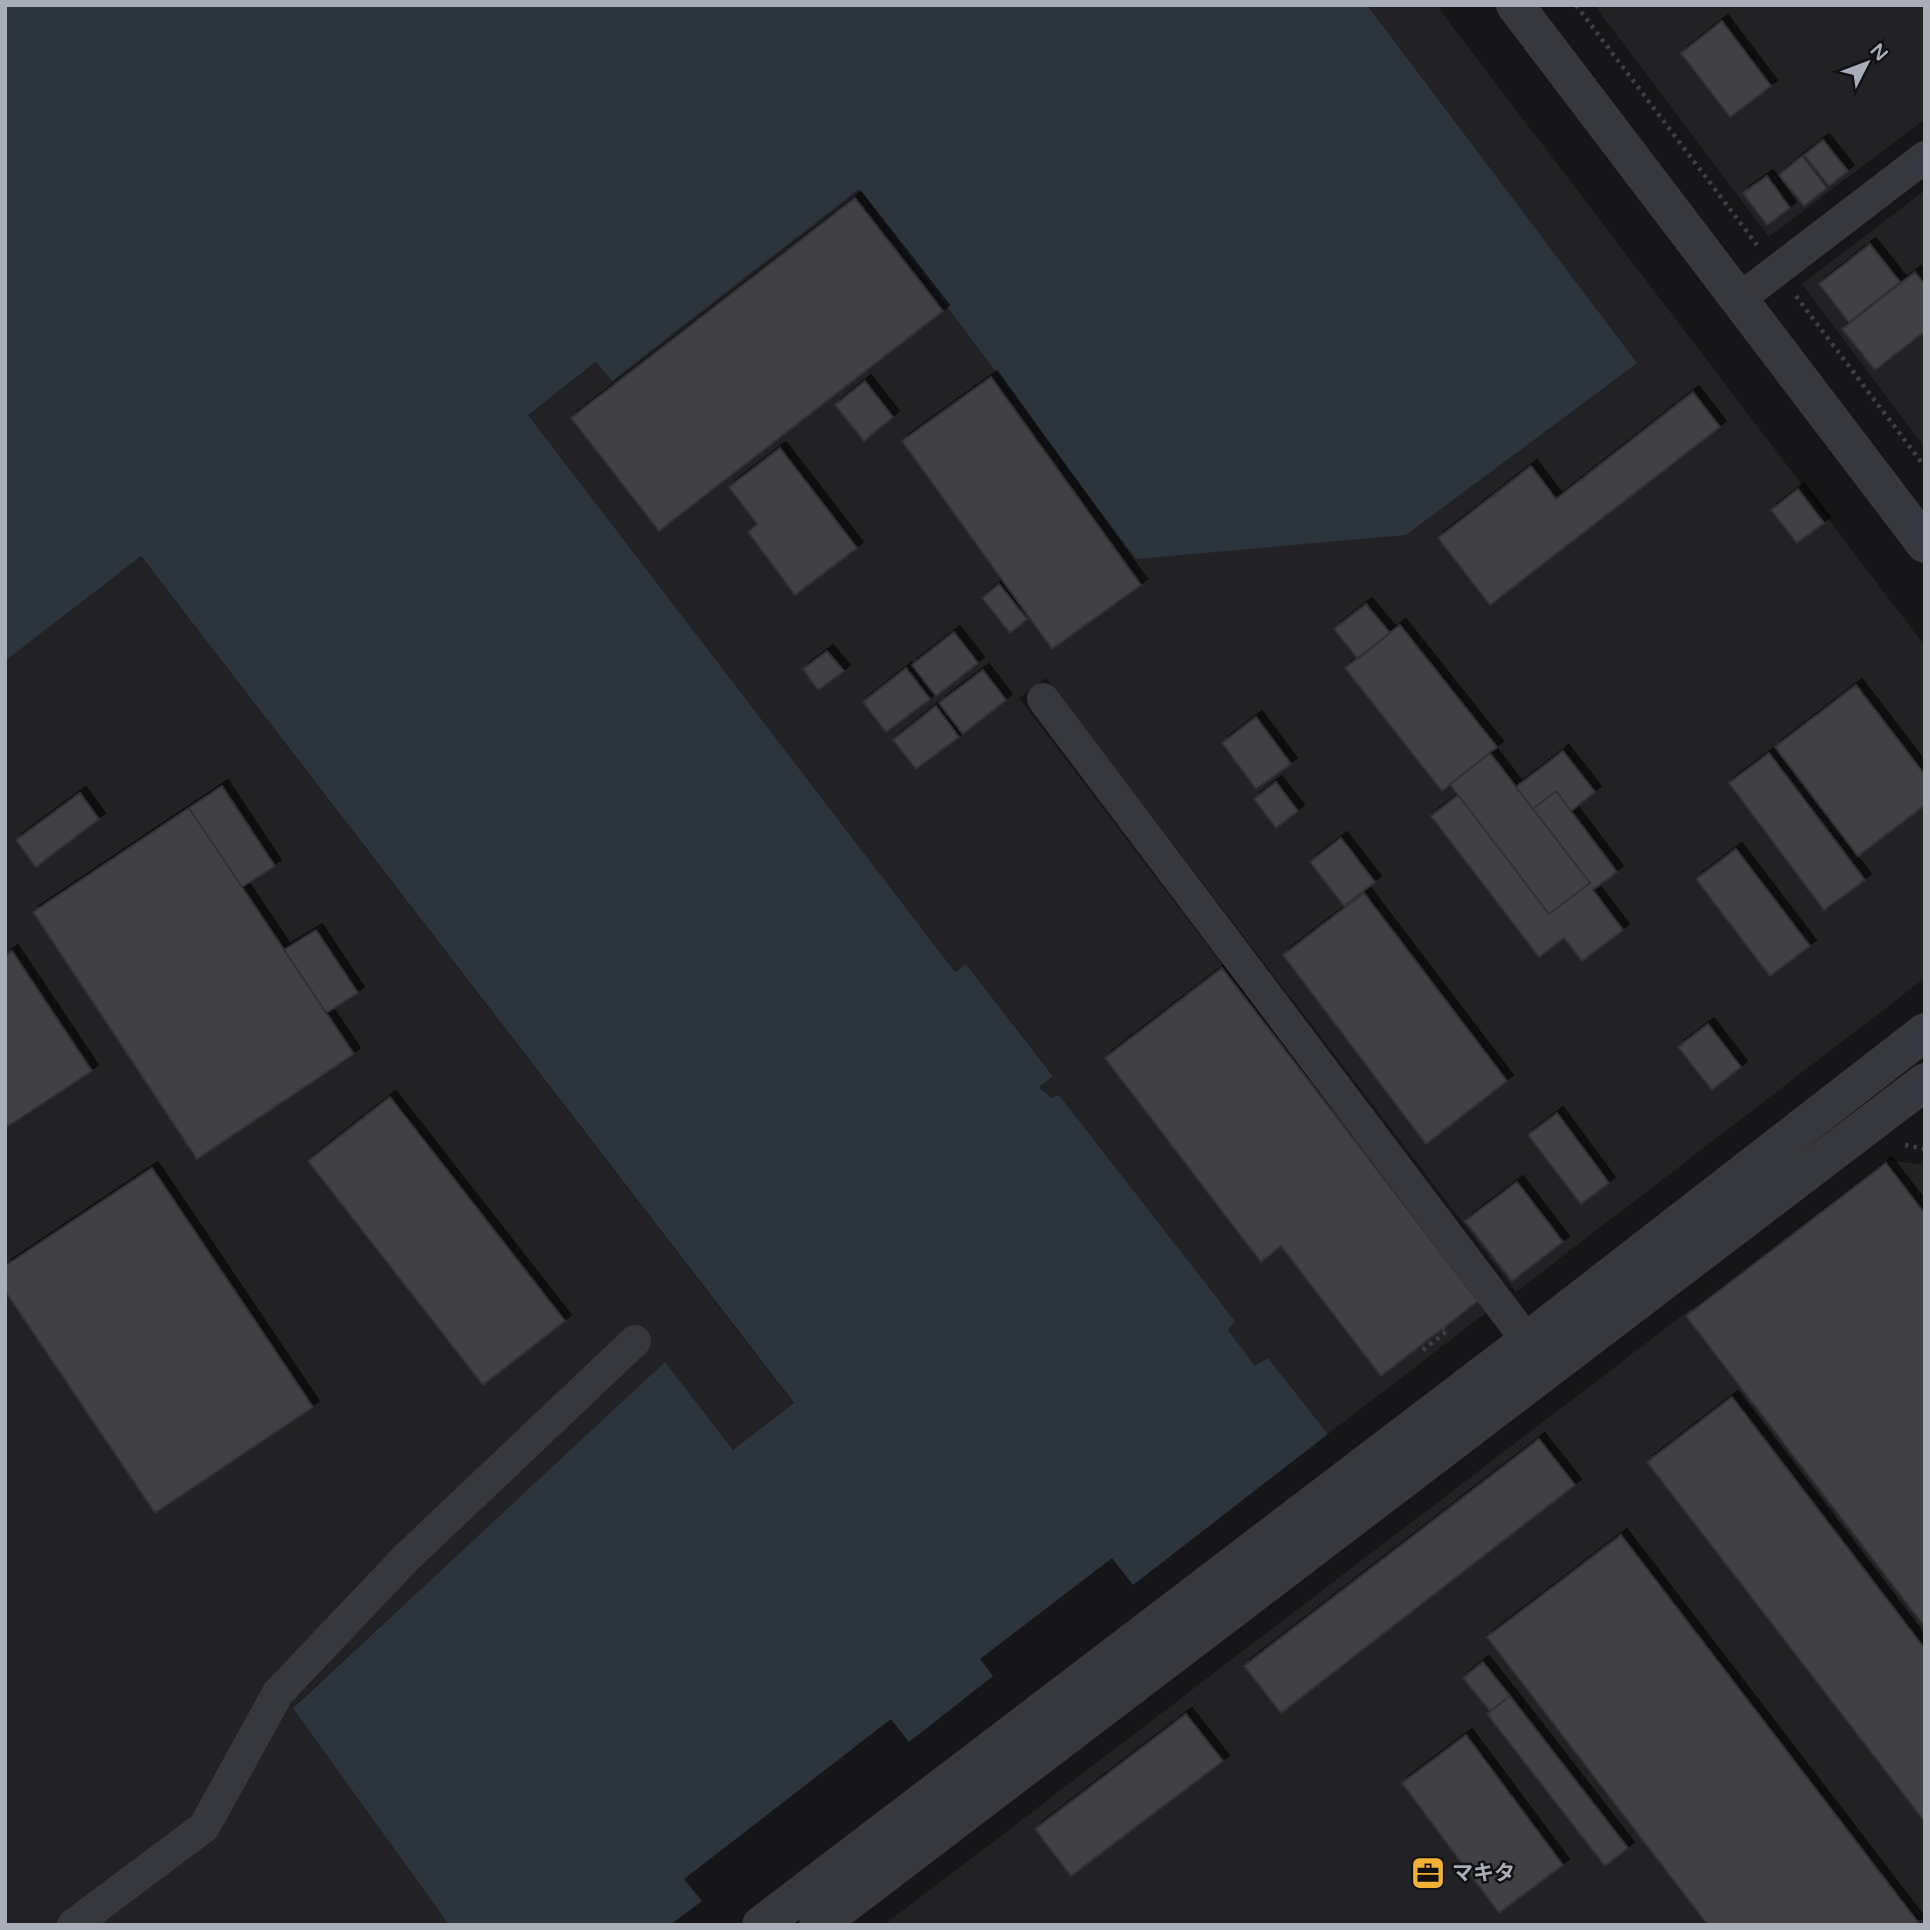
<svg xmlns="http://www.w3.org/2000/svg" width="1930" height="1930" viewBox="0 0 1930 1930" font-family="'Varela Round','Noto Sans JP',sans-serif">
<defs>
<filter id="shadow"><feDropShadow dx="6" dy="-6" stdDeviation="0" flood-color="#0009"/></filter>
</defs>
<rect width="100%" height="100%" fill="#161618"/>
<path fill="#222225" d="M1367,5H1436L1925,646V978L1516,1292L1046,678L1019,698L1487,1312L1328,1434L1269,1359L1255,1366L1228,1330L1235,1321L1059,1095L1051,1098L1039,1087L1053,1075L966,964L955,972L528,415L597,362L612,381L859,189L1136,559L1637,363Z
M1594,5H1925V119L1769,237Z
M1925,190V448L1802,284Z
M140,555L794,1404L733,1450L665,1363L293,1707L449,1925H5V661Z
M1886,1160L1925,1165V1925H884Z"/>
<path fill="#2c353c" d="M5,5H1367L1637,363L1406,535L1136,559L859,189L612,381L596,362L528,415L955,972L966,964L1053,1076L1039,1087L1051,1098L1059,1095L1235,1321L1228,1330L1255,1366L1268,1358L1328,1434L1133,1585L1112,1558L980,1659L993,1676L909,1742L891,1719L684,1879L702,1901L670,1925H449L293,1708L665,1362L733,1450L794,1403L141,556L5,661Z"/>
<path fill="#404145" stroke="#303034" stroke-width="2" filter="url(#shadow)" d="M1722,21L1771,86L1730,117L1681,53Z
M1823,140L1848,171L1829,186L1804,155Z
M1802,156L1827,188L1804,206L1779,175Z
M1767,176L1790,208L1767,225L1743,193Z
M855,198L943,311L659,531L571,418Z
M1870,244L1900,282L1849,322L1819,284Z
M1915,272L1925,285V331L1875,370L1842,329Z
M991,377L1141,585L1052,649L902,441Z
M865,381L893,417L864,441L835,405Z
M1693,392L1720,427L1490,605L1438,538L1531,466L1556,499Z
M780,448L857,548L795,595L748,532L757,524L729,487Z
M1798,489L1824,523L1797,543L1771,510Z
M999,584L1027,619L1010,633L982,598Z
M1366,604L1390,633L1358,659L1334,629Z
M1400,625L1497,747L1442,791L1345,668Z
M954,632L978,663L936,696L912,665Z
M827,651L844,671L818,690L803,669Z
M906,668L930,699L886,732L863,702Z
M983,670L1006,700L963,734L939,703Z
M1856,685L1925,775V805L1858,856L1775,747Z
M936,706L959,737L916,769L893,740Z
M1256,717L1291,764L1256,789L1222,743Z
M1563,751L1595,792L1571,811L1556,791L1533,809L1516,787Z
M1490,753L1590,883L1549,914L1450,784Z
M1769,753L1865,880L1824,910L1729,783Z
M1276,782L1298,811L1276,828L1254,799Z
M222,786L275,866L242,887L189,808Z
M1556,791L1617,872L1593,890L1623,930L1582,961L1564,938L1539,957L1431,816L1458,795L1549,914L1590,883L1533,809Z
M80,793L99,819L36,867L16,840Z
M189,808L354,1054L197,1159L33,912Z
M1341,838L1375,882L1344,906L1310,862Z
M1736,849L1810,946L1770,976L1696,879Z
M1364,893L1507,1081L1426,1144L1283,955Z
M316,930L358,993L326,1013L284,950Z
M12,951L92,1071L5,1128V956Z
M1222,968L1478,1301L1381,1376L1281,1246L1261,1262L1105,1058Z
M1708,1024L1741,1067L1712,1090L1678,1047Z
M390,1097L565,1321L483,1385L308,1161Z
M1557,1113L1609,1183L1581,1204L1528,1135Z
M1886,1163L1925,1214V1627L1686,1316Z
M152,1168L313,1407L155,1513L5,1291V1266Z
M1517,1182L1563,1242L1512,1281L1465,1221Z
M1732,1397L1925,1649V1822L1647,1462Z
M1539,1439L1575,1485L1281,1713L1244,1666Z
M1621,1535L1920,1925H1708L1487,1637Z
M1483,1662L1510,1696L1490,1711L1463,1678Z
M1510,1696L1628,1848L1605,1866L1487,1714Z
M1186,1714L1223,1761L1071,1876L1035,1829Z
M1466,1735L1563,1865L1499,1913L1402,1783Z"/>
<g fill="none" stroke-linecap="round" stroke-linejoin="round">
<path stroke="#3d3f44" stroke-width="4.5" stroke-dasharray="3.5 5" stroke-linecap="butt" d="M1576,5L1757,245
M1796,296L1925,467
M1905,1145L1925,1149
M1423,1350L1447,1331L1443,1328"/>
<path stroke="#37383d" stroke-width="32" d="M1738,300L1925,157
M1043,699L1541,1359
M73,1925L204,1827L278,1693L406,1558L635,1341"/>
<path stroke="#37383d" stroke-width="38" d="M1515,5L1925,544
M761,1925L1527,1341L1925,1032
M818,1925L1925,1082"/>
</g>
<defs>
<g id="office-square" transform="scale(1.75)"><rect x="-9" y="-9" width="18" height="18" rx="4" fill="#f2b134" stroke="#111113"/><path d="M-6-3h4V-5.5h4V-3h4V5H-6ZM-1-4.5V-3h2v-1.5ZM-6 0V1H6V0Z" fill="#111"/></g>
</defs>
<g fill-rule="evenodd">
<use href="#office-square" x="1428" y="1873"/>
</g>
<g text-anchor="middle" dominant-baseline="central" stroke-width="5" stroke-linejoin="round" paint-order="stroke">
<g font-size="21" font-weight="bold" fill="#a8adb8" stroke="#111113" text-anchor="start">
<text x="1452" y="1873">マキタ</text>
</g>
</g>
<rect width="1930" height="1930" fill="none" stroke="#a8adb8" stroke-width="14"/>
<g transform="translate(1867 63) rotate(48)" stroke="#111113" stroke-width="5" paint-order="stroke">
<path d="M0-5L12 26L0 18L-12 26Z" fill="#a8adb8"/>
<text y="-10" font-size="19" font-weight="bold" text-anchor="middle" fill="#a8adb8">N</text>
</g>
</svg>
